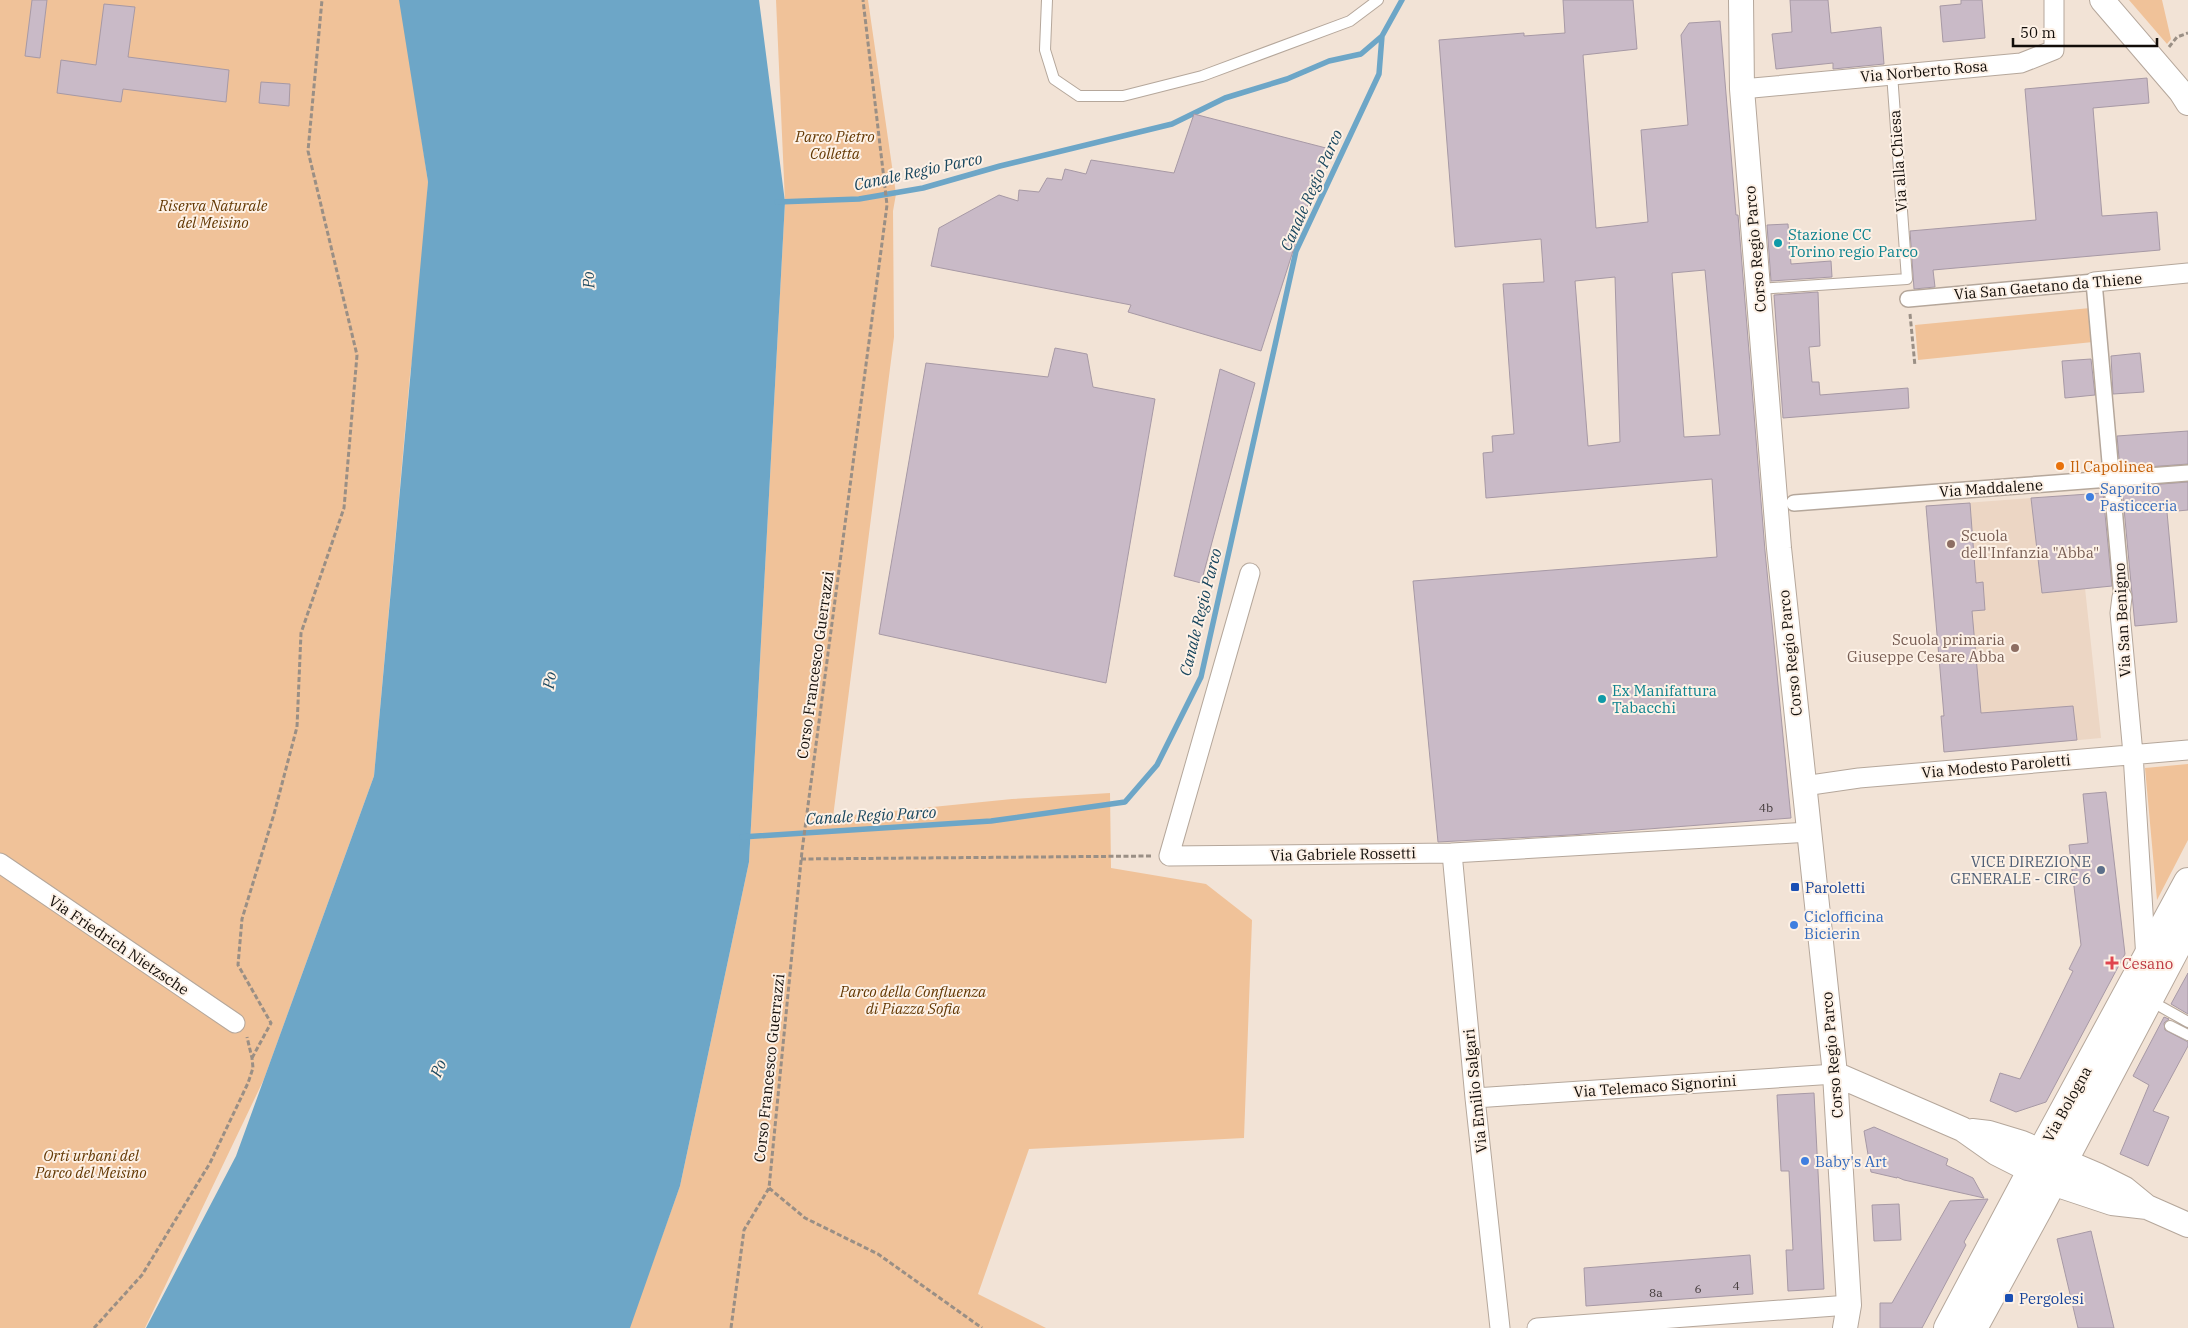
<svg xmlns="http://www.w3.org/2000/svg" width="2188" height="1328" viewBox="0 0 2188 1328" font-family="'IBM Plex Serif',serif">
<rect width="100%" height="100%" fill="#f2e3d6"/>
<path fill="#ecd6c4" d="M2031,498L2042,593L2085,588L2101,738L1944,752L1941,716L1944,715L1926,506Z"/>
<path fill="#f0c299" d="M0,0H401L428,182L423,284L410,375L374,776L264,1079L145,1328H0Z
M776,0H868L896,194L893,211L894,337L833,817L1012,799L1110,793L1111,868L1206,884L1252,920L1244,1138L1029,1149L978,1294L1046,1328H629L680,1186L749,862L785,202Z
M2129,0H2162L2171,39L2167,44Z
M2090,308L2093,342L1918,360L1915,325Z
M2188,764V840L2157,900L2145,768Z"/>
<path fill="#6da6c7" d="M399,0H759L785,202L749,862L680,1186L630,1328H146L236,1156L374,776L428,182Z"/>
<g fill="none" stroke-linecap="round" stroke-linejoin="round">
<path stroke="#6da6c7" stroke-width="5.5" d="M777,202L859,199L923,188L1000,166L1172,124L1225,98L1287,79L1329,61L1361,54L1382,36L1402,0
M742,837L991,821L1125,802L1157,765L1201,677L1296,251L1379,74L1382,36"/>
</g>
<path fill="#c9bac7" stroke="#a799a5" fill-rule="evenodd" d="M32,0H47L40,58L25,56Z
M1563,0H1633L1637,49L1583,55L1596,228L1648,222L1641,130L1688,125L1681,35L1689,23L1720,21L1736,215H1738L1739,227L1765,551L1791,818L1570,835L1438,842L1413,581L1717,557L1712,479L1486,498L1483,453L1493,452L1492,436L1514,434L1503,284L1544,282L1541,239L1455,247L1439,40L1524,33V36L1565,33ZM1705,270L1720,435L1684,437L1672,273ZM1615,277L1620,442L1588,446L1575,281Z
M1790,0H1828L1831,33L1881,27L1884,64L1833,69V63L1776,69L1772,34L1792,32Z
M1961,0H1982L1985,38L1943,42L1940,6L1961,4Z
M104,4L135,7L128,57L229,70L226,102L123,89L121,102L57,93L61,60L96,65Z
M2147,78L2149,103L2093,108L2102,216L2157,212L2160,250L1933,270L1935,287L1914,289L1910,231L2036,220L2025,89Z
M261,82L290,84L289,106L259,103Z
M1194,114L1326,148L1261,351L1128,312L1131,305L931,266L939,228L999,195L1018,201L1019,190L1039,192L1047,178L1062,180L1065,169L1086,174L1091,160L1174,173Z
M1788,224L1791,264L1831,261L1832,277L1771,281L1767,225Z
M1818,292L1820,346L1809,347L1812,382H1819L1820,395L1908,388L1909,408L1783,418L1774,295Z
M1055,348L1087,354L1093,387L1155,399L1106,683L879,634L926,363L1048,377Z
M2140,353L2144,392L2113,394L2111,356Z
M2091,359L2095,395L2065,398L2062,361Z
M1220,369L1255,383L1201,583L1174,576Z
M2188,431V464L2120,469L2117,436Z
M2188,482V510L2167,512L2177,622L2135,626L2122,487Z
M2103,493L2112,586L2042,593L2031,498Z
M1970,503L1976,583L1983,582L1985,610L1972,611L1981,713L2073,706L2077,740L1944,752L1941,716H1944L1926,506Z
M2106,792L2125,954L2046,1102L2016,1112L1990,1101L2000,1073L2020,1079L2073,971L2069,969L2081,945L2069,845L2088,843L2083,794Z
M2188,973V1014L2171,1004Z
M2164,1017L2169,1019L2164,1023L2165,1030L2188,1042V1046L2153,1111L2169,1117L2148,1166L2120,1154L2149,1085L2133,1076Z
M1814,1093L1824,1289L1788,1291L1786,1250H1793L1789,1171H1781L1777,1095Z
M1874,1127L1948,1159L1946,1165L1973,1178L1984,1198L1904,1180L1897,1177V1178L1871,1172L1864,1131Z
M1988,1199L1964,1242L1966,1245L1922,1328H1880V1303H1892L1950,1201Z
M1899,1204L1901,1240L1874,1241L1872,1205Z
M2091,1231L2114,1328H2078L2057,1239Z
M1750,1255L1753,1294L1586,1306L1584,1268Z"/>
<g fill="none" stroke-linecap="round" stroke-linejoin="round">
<g stroke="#b5a79b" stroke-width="12">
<path id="service" d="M1047,0L1045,50L1054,79L1079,96H1123L1202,76L1350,21L1378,0
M1759,289L1907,279L1892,74
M2149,1000L2188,1022
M2170,1026L2188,1035"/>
</g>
<g stroke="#b5a79b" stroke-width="18">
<path id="pedestrian" d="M1908,299L2094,282L2122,597
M1794,503L2188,473"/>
</g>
<g stroke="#b5a79b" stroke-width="21">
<path id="minor" d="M1742,89L2021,63L2054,50V0
M2094,282L2188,273
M1250,573L1169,856L1452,853L1810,832
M2122,597L2120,613L2133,754L2146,959
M1804,786L1859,778L2188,750
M1452,853L1475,1098L1500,1328
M0,863L235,1023
M1475,1098L1835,1074
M1537,1328L1849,1305"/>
</g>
<g stroke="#b5a79b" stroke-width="26">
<path id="tertiary" d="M1741,0L1742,89L1779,548L1835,1074L1849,1305L1845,1328
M2102,0L2181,92L2188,103
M1835,1074L1962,1129L1996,1153L2061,1186L2112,1203L2147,1207L2188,1225
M1972,1131L1989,1133L2022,1143L2097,1175L2125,1189L2147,1207"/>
</g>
<g stroke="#b5a79b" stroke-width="30">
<path id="secondary" d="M1948,1328L2042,1151L2188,882
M1973,1328L2038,1209L2188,925"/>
</g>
<path stroke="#9a8f85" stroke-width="3" stroke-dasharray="5 2.5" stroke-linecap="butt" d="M2169,47L2177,37L2188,33
M1910,314L1915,366
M801,859L1151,856
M252,1058L271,1023L238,965L242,919L274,814L297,727L301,633L344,508L357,355L308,151L322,0
M769,1188L805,1218L878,1254L982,1328
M94,1328L142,1275L210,1163L248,1083L253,1068L252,1058L247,1037
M731,1328L744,1230L769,1188L802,851L887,205L863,0"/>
<use href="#service" stroke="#fff" stroke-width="10"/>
<use href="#pedestrian" stroke="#fff" stroke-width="15"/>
<use href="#minor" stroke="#fff" stroke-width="19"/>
<use href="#tertiary" stroke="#fff" stroke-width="24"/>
<use href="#secondary" stroke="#fff" stroke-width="28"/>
</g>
<g fill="#0f9aa8" stroke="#fdf1e6" stroke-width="2">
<circle cx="1778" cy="243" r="5"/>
<circle cx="1602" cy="699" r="5"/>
</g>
<circle fill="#e8710a" stroke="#fdf1e6" stroke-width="2" cx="2060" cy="466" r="5"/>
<g fill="#3f7fe0" stroke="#fdf1e6" stroke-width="2">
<circle cx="2090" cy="497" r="5"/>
<circle cx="1794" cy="925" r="5"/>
<circle cx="1805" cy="1161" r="5"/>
</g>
<g fill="#8d6e63" stroke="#fdf1e6" stroke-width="2">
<circle cx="1951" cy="544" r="5"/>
<circle cx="2015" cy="648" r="5"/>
</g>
<circle fill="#5c6f8a" stroke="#fdf1e6" stroke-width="2" cx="2101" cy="870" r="5"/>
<g fill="#1a4fb4" stroke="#fdf1e6" stroke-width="2">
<rect x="1790" y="882" width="10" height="10" rx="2.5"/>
<rect x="2004" y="1293" width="10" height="10" rx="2.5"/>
</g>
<path fill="#e0444e" stroke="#fdf1e6" stroke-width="2" d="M2109.5 955.5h5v5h5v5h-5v5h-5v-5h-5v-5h5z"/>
<g text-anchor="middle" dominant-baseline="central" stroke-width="4" stroke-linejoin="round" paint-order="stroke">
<g font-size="12" fill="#403838">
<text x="1766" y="807">4b</text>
<text x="1736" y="1285">4</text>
<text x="1698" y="1288">6</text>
<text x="1656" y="1292">8a</text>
</g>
<g font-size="15" fill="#120d09" stroke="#fdf1e6">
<text transform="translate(1924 71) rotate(-5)">Via Norberto Rosa</text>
<text transform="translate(1898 161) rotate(-94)">Via alla Chiesa</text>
<text transform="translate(1755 249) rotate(-95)">Corso Regio Parco</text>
<text transform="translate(2048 286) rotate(-5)">Via San Gaetano da Thiene</text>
<text transform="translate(1991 488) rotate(-4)">Via Maddalene</text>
<text transform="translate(2122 620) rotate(-93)">Via San Benigno</text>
<text transform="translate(1790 653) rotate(-96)">Corso Regio Parco</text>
<text transform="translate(815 665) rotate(-82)">Corso Francesco Guerrazzi</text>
<text transform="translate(1996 766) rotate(-5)">Via Modesto Paroletti</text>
<text transform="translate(1343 854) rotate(-1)">Via Gabriele Rossetti</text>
<text transform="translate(119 945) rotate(34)">Via Friedrich Nietzsche</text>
<text transform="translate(1832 1055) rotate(-95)">Corso Regio Parco</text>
<text transform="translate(769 1068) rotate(-84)">Corso Francesco Guerrazzi</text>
<text transform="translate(1655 1086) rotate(-4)">Via Telemaco Signorini</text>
<text transform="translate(1475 1091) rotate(-96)">Via Emilio Salgari</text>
<text transform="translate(2067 1104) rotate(-61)">Via Bologna</text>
</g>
<g font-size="15" font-style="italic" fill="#633803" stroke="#fdf1e6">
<text x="835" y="136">Parco Pietro<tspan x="835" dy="17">Colletta</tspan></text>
<text x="213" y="205">Riserva Naturale<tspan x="213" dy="17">del Meisino</tspan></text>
<text x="913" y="991">Parco della Confluenza<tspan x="913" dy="17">di Piazza Sofia</tspan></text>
<text x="91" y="1155">Orti urbani del<tspan x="91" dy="17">Parco del Meisino</tspan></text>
</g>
<g font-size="15" fill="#0d838f" stroke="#fdf1e6" text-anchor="start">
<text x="1788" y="234">Stazione CC<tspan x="1788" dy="17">Torino regio Parco</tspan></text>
<text x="1612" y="690">Ex Manifattura<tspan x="1612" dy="17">Tabacchi</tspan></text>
</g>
<g font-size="15" fill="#c56008" stroke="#fdf1e6" text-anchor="start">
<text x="2070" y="466">Il Capolinea</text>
</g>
<g font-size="15" fill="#366cbe" stroke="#fdf1e6" text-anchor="start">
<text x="2100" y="488">Saporito<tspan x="2100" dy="17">Pasticceria</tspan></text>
<text x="1804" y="916">Ciclofficina<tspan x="1804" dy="17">Bicierin</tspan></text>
<text x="1815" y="1161">Baby's Art</text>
</g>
<g font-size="15" fill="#785e54" stroke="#fdf1e6" text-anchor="start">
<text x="1961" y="535">Scuola<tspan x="1961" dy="17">dell'Infanzia "Abba"</tspan></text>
<text x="2005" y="639" text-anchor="end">Scuola primaria<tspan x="2005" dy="17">Giuseppe Cesare Abba</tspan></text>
</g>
<g font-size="15" fill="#4e5e75" stroke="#fdf1e6" text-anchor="end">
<text x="2091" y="861">VICE DIREZIONE<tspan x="2091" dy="17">GENERALE - CIRC 6</tspan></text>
</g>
<g font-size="15" fill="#164399" stroke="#fdf1e6" text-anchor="start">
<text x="1805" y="887">Paroletti</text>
<text x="2019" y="1298">Pergolesi</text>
</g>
<g font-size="15" fill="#be3a42" stroke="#fdf1e6" text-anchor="start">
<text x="2122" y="963">Cesano</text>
</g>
<g font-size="16" font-style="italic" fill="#18465e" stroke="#fdf1e6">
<text transform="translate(918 171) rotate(-12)">Canale Regio Parco</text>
<text transform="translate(1311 190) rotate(-66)">Canale Regio Parco</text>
<text transform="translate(588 280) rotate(-94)">Po</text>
<text transform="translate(1200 612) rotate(-76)">Canale Regio Parco</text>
<text transform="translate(549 680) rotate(-80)">Po</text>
<text transform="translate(871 815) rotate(-3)">Canale Regio Parco</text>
<text transform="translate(438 1068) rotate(-68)">Po</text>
</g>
</g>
<path d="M2013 38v8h144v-8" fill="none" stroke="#120d09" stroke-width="2.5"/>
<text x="2020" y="38" font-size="15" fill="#120d09" stroke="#fdf1e6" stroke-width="4" paint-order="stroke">50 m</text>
</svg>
